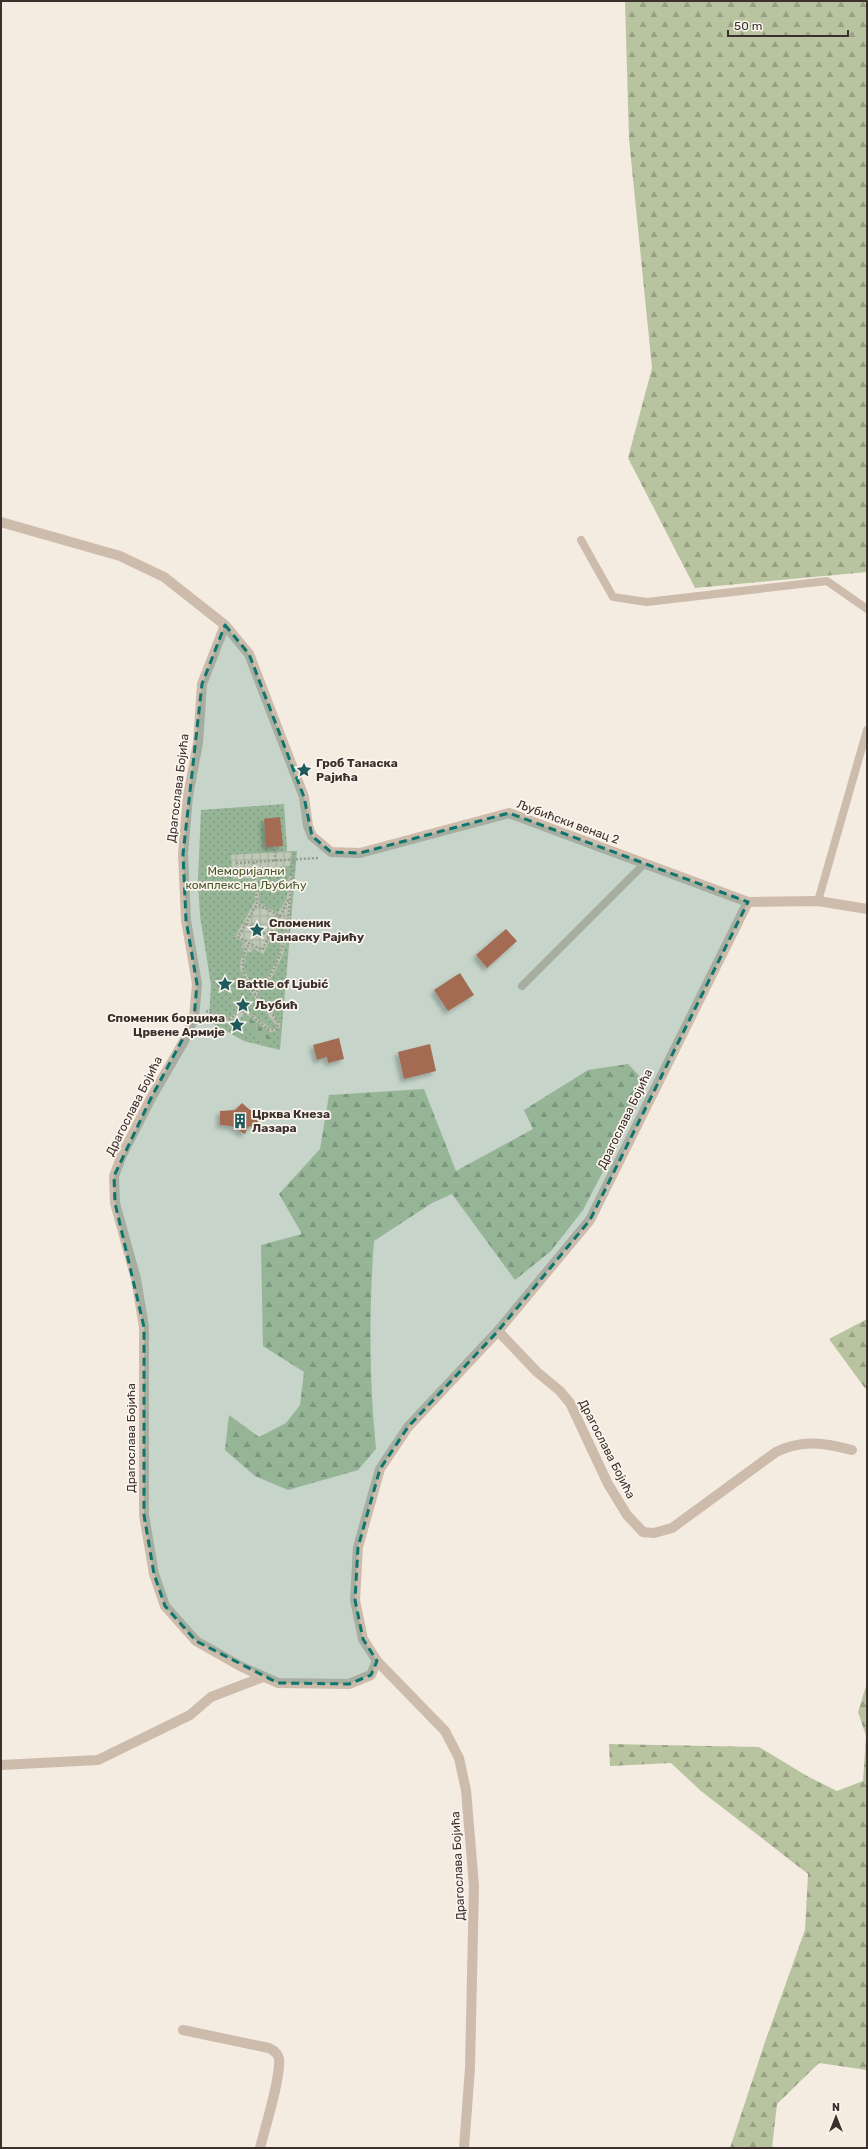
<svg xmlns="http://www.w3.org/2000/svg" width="868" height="2149" viewBox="0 0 868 2149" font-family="Rubik,sans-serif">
<defs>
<pattern id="green-dots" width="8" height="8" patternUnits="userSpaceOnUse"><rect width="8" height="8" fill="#b8c4a0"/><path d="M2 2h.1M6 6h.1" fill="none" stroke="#97a083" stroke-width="1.8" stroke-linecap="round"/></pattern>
<pattern id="forest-firs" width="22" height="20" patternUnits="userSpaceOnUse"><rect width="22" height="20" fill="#b8c4a0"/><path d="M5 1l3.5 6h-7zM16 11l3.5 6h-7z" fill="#97a083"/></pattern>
<pattern id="cemetery-stones" width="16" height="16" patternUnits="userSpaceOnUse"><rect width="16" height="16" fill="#b8c4a0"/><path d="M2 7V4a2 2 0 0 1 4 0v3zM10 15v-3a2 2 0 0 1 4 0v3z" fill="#97a083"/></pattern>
<pattern id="plaza-grid" width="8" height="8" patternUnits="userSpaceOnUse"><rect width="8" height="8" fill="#ecdcc8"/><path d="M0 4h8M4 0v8" fill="none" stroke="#cbbdac"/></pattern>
<filter id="shadow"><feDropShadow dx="-3.5" dy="3.5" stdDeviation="2" flood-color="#0004"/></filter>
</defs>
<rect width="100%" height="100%" fill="#f4ebe1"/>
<path fill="url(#green-dots)" d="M284,804L287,851H297L280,1050L244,1041L210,1022L209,1016L211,985L200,916L198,881L201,810Z"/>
<path fill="url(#forest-firs)" d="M625,1H867V572L695,588L628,458L652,368L629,139Z
M628,1064L648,1085L583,1210L551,1251L515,1280L452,1194L432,1203L374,1241C369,1308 369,1381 376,1449L358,1470L288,1490L255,1476L225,1450L229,1415L259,1437L286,1423L300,1405L304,1372L263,1346L261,1245L302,1234L279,1194L320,1149L329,1095L424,1089L456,1171L533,1129L524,1110L588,1070Z
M867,1319V1391L829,1339Z
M867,1683V2070L819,2063L777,2104L772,2148H730L766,2039L805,1930L808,1874L701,1791L671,1763L610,1766L609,1744L759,1747L807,1776L837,1791L863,1781L866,1736L858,1712Z"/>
<path fill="url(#cemetery-stones)" d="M245,1014L249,1015L254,1023L267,1031L272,1044L270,1046H267C263,1040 242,1019 241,1016Z"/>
<path fill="url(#plaza-grid)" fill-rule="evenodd" d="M291,851L290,866L257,869L259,903L278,913L287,897L289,876H293L288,933L284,952L274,974L257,995L279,1021L280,1027L276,1031L270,1032L245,1013L236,1022L226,1023L209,1015V1011L229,1018L240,1010L246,1009L270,1028L274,1029L276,1025L252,995L241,971L240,964L244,949L241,947L244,943L235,937L255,901L254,878L233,879L231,855ZM282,920L285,922V925L279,955L269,975L254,992L244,968L247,951L251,953L254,949L263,954Z"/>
<path fill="#c8694b" filter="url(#shadow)" d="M280,817L283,846L266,847L264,819Z
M506,929L517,941L487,968L476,955Z
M460,973L474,995L448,1011L434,990Z
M339,1038L344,1059L328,1063L327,1057L317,1060L313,1045Z
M430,1044L436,1071L404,1079L398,1052Z
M242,1103L250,1110H255L258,1113L260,1118L256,1125L248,1127L245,1134L231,1126L220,1125V1111L235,1110Z"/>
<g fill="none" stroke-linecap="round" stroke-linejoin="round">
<path stroke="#b9a596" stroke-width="2.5" stroke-dasharray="2 2" stroke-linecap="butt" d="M275,847V861
M254,862L257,904L238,937L262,950L280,916L257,904
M236,863L318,858
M237,873L255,872
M280,916L288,900
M246,924L255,929
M260,931L269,937
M254,995C292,959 288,907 293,859
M206,1011L230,1019L241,1011H246L269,1030L277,1029L278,1022C260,996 230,979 249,943"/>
<path stroke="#cdbbac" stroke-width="8" d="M581,540L613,597L647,602L827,581L867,609
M818,901L867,730
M522,986L645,863"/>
<path stroke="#cdbbac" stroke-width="10" d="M1,522L120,556L164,577L225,625L249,654L304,797L308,826L312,836L331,852L360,853L509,813L748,902L818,901L867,909
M225,625L202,684L198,743L188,796L183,854L186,920L197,984L194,1018L184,1041L151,1098L122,1155L114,1176L115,1203L136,1279L144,1327V1515L154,1574L165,1606L196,1641L240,1666L278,1683L349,1684L371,1675L377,1661
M498,1331L537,1372L560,1391L570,1403L608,1484L627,1515L643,1532L654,1533L672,1528L776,1452C803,1439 825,1443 852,1450
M1,1765L98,1760L190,1715L211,1697L263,1677
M183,2030L269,2048C273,2050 278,2053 279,2059C281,2077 265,2128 260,2148
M464,2148L470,2068L474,1886L466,1790L459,1758L445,1731L377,1661L363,1639L355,1600L358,1547L380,1469L408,1427L498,1331L590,1220L748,902"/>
</g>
<path fill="#0f766e" fill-opacity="0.2" stroke="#0f766e" stroke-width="3" stroke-dasharray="8 5" stroke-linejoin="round" d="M225,625L249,654L304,797L312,836L331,852L360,853L509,813L748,902L590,1220L498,1331L408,1427L380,1469L358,1547L355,1600L363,1639L377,1661L371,1675L349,1684L278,1683L196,1641L165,1606L154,1574L144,1515V1327L115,1203L114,1176L151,1098L194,1018L197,984L186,920L183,854L202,684Z"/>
<defs>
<g id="sight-bare" transform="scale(1.2)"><path d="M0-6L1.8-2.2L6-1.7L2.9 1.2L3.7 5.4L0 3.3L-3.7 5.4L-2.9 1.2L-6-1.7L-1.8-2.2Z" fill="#1f5a5e" stroke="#fbf5ee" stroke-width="2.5" paint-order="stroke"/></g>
<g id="building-bare" transform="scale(1.2)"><path d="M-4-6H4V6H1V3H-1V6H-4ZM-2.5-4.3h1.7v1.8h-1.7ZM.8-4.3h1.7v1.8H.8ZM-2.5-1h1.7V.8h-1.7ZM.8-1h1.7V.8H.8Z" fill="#1f5a5e" stroke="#fbf5ee" stroke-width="2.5" paint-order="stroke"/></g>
</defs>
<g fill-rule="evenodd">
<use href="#sight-bare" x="304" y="770"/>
<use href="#sight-bare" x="257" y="930"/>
<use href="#sight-bare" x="225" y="984"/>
<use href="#sight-bare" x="243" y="1005"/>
<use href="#sight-bare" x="237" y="1025"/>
<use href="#building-bare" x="240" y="1121"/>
</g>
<g text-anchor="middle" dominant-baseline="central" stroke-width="3.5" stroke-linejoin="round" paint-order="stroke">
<g font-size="12" font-weight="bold" fill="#3b302b" stroke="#fbf5ee" text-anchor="start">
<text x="316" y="763">Гроб Танаска<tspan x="316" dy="14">Рајића</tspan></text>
<text x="269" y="923">Споменик<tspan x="269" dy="14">Танаску Рајићу</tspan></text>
<text x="237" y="984">Battle of Ljubić</text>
<text x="255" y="1005">Љубић</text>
<text x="225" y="1018" text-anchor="end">Споменик борцима<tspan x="225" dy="14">Црвене Армије</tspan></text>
<text x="252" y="1114">Црква Кнеза<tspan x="252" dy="14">Лазара</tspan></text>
</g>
<g font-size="12" fill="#3b302b" stroke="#fbf5ee">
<text transform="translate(178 788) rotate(-83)">Драгослава Бојића</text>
<text transform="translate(568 822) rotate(20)">Љубићски венац 2</text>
<text transform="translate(134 1106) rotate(-63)">Драгослава Бојића</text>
<text transform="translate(625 1119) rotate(-64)">Драгослава Бојића</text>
<text transform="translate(131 1438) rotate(-90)">Драгослава Бојића</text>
<text transform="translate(607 1449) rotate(63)">Драгослава Бојића</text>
<text transform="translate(458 1866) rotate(-93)">Драгослава Бојића</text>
</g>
<g font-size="12" fill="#4a5a2e" stroke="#fbf5ee">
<text x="246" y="871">Меморијални<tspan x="246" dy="14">комплекс на Љубићу</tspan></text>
</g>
</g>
<rect width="868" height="2149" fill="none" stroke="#3b302b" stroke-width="4"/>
<g transform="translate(836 2117)" stroke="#fbf5ee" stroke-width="3" paint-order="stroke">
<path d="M0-3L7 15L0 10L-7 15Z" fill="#3b302b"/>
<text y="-6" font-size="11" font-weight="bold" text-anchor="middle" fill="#3b302b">N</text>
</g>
<path d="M728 30v6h120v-6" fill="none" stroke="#3b302b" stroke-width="2"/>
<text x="734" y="30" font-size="12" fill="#3b302b" stroke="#fbf5ee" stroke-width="3" paint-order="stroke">50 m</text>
</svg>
